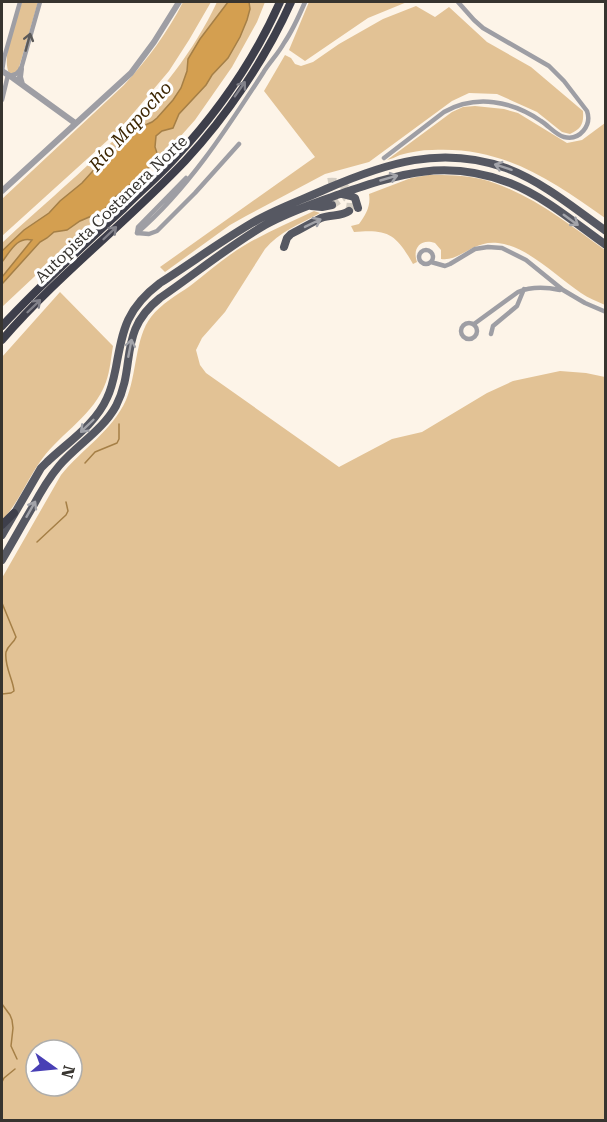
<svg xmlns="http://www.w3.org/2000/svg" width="607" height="1122" viewBox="0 0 607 1122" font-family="'Roboto Serif',serif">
<rect width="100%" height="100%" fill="#fdf4e8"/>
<path fill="#e2c295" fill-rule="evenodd" d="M22,2H38L18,71L13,74L9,73C1,57 17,19 22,2Z
M183,2H211L189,40L169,71L119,130L2,236V199L124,85C147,60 168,32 183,2Z
M217,2H265L257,22L232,67L195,120L163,156L2,307V243C81,170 170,102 217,2Z
M309,2H407L368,18L305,61L289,50Z
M416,6L435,17L449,7L487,42L531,67L583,111C584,124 581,129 570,134L562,132L537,112L497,94L469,93L452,101L369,162L325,174L246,216L230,225L165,272L160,267L315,157L264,91L285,55L291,58L295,64L301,66L313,62L339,44L383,19Z
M475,106L504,109L518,113L567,143L582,140L605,123V218C551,180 503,146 432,150C422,150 410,152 400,155C395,157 392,159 387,160L452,112L463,107Z
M429,175C446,175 464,175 481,179C528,191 567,223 605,250V305C597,301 588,298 581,293C556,276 527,246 498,243C472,240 460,262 441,259V250L435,243C421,238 412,248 417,262L413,264C396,234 388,229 354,232L351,226L359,224C366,214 371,206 369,194L411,178Z
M314,211L320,213C300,224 279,232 265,249L225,312L202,338L196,350L200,365L206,373L339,467L392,439L422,432L487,393L513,381L560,371L586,373L605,377V1120H2V578L61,475C82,449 112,431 126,400C137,375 135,337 151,317C161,304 177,295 190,286C208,272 225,257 245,245C267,232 291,222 314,211ZM36,1050H72V1086H36Z
M60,292L113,346C111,358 110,371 106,382C94,415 62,432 42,459C27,479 19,503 2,520V357Z"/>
<path fill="#d49f50" stroke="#a57f46" stroke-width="1.5" d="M228,2H249L250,9L247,20L240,37L228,58L212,75L206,85L179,114L173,128L162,131L156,136L155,147L158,156L144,173L114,198L108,206L101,212L80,221L67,230L54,232L47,238L40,242L2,284V277L32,240C17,236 10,252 2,262V251L24,230L49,213L60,201L82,183L101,162L132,131L152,122L157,118L173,100L181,88L187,71L188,59L200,39Z"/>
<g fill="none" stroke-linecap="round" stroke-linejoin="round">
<path stroke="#a57f46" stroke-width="1.5" d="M85,463L95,452L117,443L119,439V424
M37,542L66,515L68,511L66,502
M2,603L16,637C14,643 8,645 6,652C4,666 13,679 14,691L11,693L2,694
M2,1004L10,1015L12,1020L13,1028L11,1046L17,1059
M2,1082L4,1078L15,1069"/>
<path stroke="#d5cec3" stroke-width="8" stroke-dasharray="8 4" stroke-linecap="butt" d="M328,182C345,179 355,195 349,211
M332,205L342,198L345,188"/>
<path stroke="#9e9ea4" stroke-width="4.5" d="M2,71L4,58L20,2
M10,76L16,74L21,69L40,2
M2,100L8,75
M384,158L444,112C476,94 512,101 541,121C549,126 556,135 564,137C580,141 592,125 587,111L564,81L549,66L483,28L474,20L458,2
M137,233C188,189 226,130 263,73C269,63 278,54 284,43C293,30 299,16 305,2
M137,233L149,234L157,231L195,193L239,144
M137,233L138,227L186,178
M419 257a7 7 0 1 1 14 0a7 7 0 1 1-14 0Z
M431,262L445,266L450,264L475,249L488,247L502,248L526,260L563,290L585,303L606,312
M461 331a8 8 0 1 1 16 0a8 8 0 1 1-16 0Z
M474,324L518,292C532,286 546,287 560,290
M491,334L493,326L517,306L524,289"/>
<path stroke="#9e9ea4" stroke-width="6" d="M21,69L20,77L22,84
M2,71L13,78L75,123
M2,191L131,73L154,42L179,2"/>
<path stroke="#565862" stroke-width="8" d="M343,194L351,196L355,198L358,208
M311,206L322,207L332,205
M284,247L287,238L291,234C301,229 311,223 321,218C331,214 341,217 349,211
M2,535L41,468L47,462C68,442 95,425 107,398C112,388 114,377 116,367C123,328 127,308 160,283C193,262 225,238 259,219C281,207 304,199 326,189C386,163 441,145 506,168C543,182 574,208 606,231
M2,560C12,543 22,525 32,508C40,493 48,479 59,466C77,445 102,431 116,406C137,365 117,332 160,298C195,274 229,246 265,225C288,212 313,204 337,195C399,174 445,158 510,183C545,197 575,223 606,245"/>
<path stroke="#3e3f4b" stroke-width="8" d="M2,326C40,285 82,247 124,208C141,191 160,175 176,157C218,112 255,58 280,2
M2,340C57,276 126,223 185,161C227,116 266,58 291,2
M2,525L14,513"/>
</g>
<defs><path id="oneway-shaft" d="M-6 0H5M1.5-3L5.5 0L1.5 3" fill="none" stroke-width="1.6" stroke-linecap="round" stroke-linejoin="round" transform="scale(1.5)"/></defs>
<use stroke="#5b5958" href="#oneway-shaft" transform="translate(28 42) rotate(-75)"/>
<g stroke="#82828a">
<use href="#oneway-shaft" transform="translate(240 89) rotate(-55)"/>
<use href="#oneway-shaft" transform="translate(110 233) rotate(-44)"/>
<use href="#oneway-shaft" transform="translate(34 306) rotate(-44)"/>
</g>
<g stroke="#a2a3a9">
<use href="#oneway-shaft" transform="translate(503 167) rotate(-162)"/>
<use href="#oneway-shaft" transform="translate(389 178) rotate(-16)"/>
<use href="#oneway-shaft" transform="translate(571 220) rotate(36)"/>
<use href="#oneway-shaft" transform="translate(313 223) rotate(-26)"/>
<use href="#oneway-shaft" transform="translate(130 348) rotate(-79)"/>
<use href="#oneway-shaft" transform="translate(87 426) rotate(136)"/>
<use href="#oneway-shaft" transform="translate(31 509) rotate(-60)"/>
</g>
<g text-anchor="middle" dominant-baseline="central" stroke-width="6" stroke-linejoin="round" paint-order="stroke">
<g font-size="16" fill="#37342f" stroke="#fff">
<text transform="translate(111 209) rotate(-44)">Autopista Costanera Norte</text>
</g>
<g font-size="18" font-style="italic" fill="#3c2602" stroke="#fff">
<text transform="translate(130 126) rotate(-48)">Río Mapocho</text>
</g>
</g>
<rect width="607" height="1122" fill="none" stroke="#37342f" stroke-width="6"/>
<g transform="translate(54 1068) rotate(105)"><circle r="28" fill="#ffffff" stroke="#afaeac" stroke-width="1.5"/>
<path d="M0-4.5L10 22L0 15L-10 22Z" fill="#483fb5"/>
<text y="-9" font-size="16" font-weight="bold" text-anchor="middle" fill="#37342f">N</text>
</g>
</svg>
